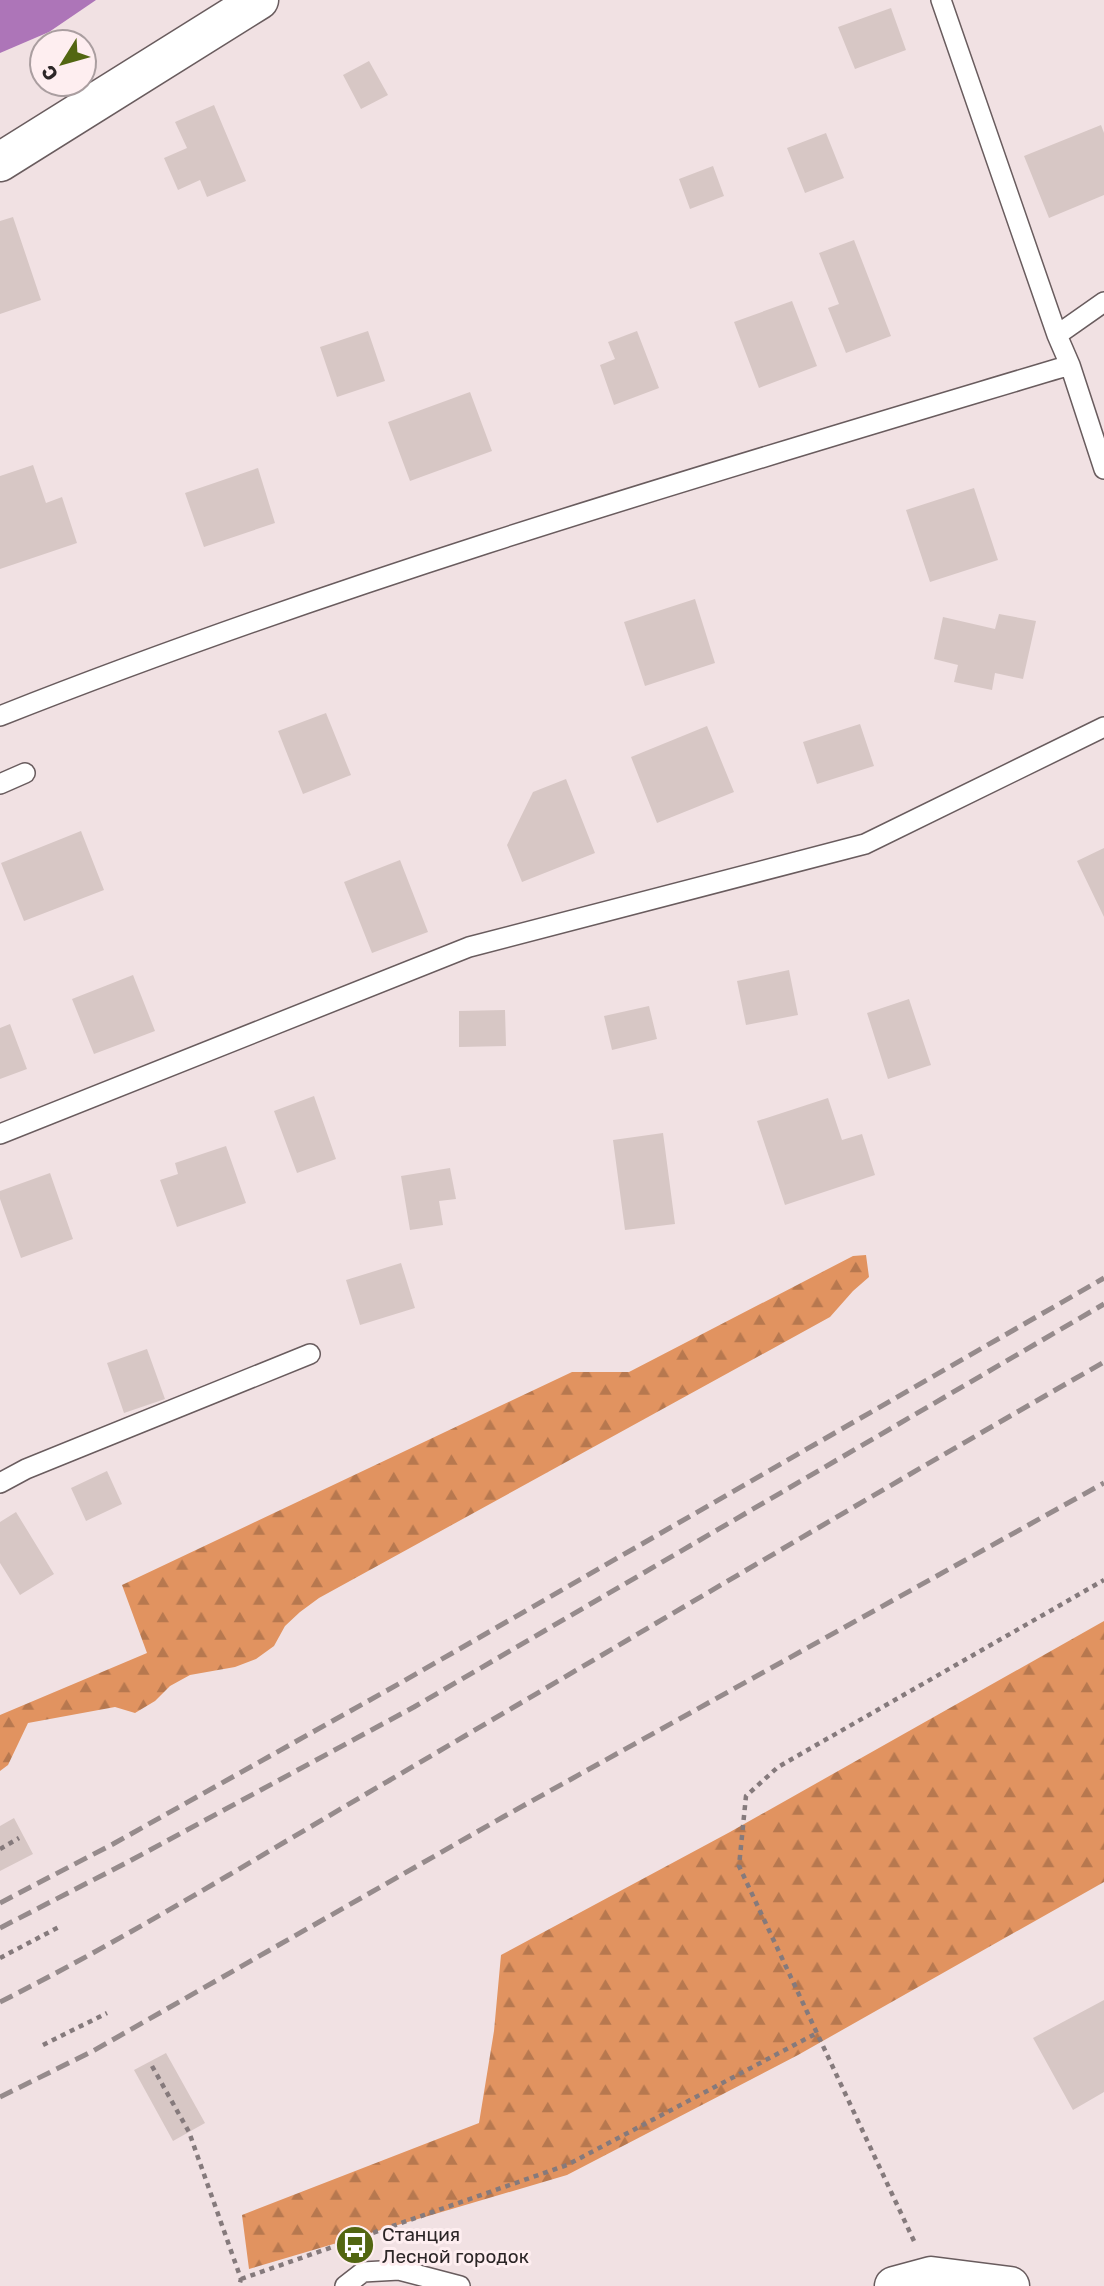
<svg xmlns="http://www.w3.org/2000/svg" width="1104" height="2286" viewBox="0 0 1104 2286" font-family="Rubik,sans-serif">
<defs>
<pattern id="forest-firs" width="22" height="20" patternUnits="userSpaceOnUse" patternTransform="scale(1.75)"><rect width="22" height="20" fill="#e19360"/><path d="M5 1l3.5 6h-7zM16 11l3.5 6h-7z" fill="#b7784f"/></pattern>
</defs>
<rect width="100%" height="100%" fill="#f1e1e3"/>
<path fill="url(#forest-firs)" d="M866,1255L869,1277L853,1291L830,1317L319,1598L300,1612L285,1626L274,1646L256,1659L235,1667L190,1675L170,1686L155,1701L135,1713L115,1707L28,1723L8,1765L0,1771V1715L147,1653L122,1585L572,1372H629L853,1256Z
M1104,1621V1882L798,2055L567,2175L249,2269L242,2215L479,2123L494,2031L501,1955L730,1832Z"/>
<path fill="#ad75b8" d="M0,0H96L49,32L0,53Z"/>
<path fill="#d7c7c5" d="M891,8L906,50L855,69L838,27Z
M369,61L388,95L361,109L343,75Z
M214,105L246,181L207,197L200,180L178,190L164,158L187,148L175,122Z
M1101,125L1104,133V195L1049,218L1024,156Z
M826,133L844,178L805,193L787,148Z
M713,166L724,196L690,209L679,179Z
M13,217L41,300L0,314V221Z
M854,240L891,336L846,353L828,308L839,304L819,253Z
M792,301L817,366L759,388L734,322Z
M368,331L385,381L337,397L320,347Z
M637,331L659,388L614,405L600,365L615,359L608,342Z
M470,392L492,451L410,481L388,422Z
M33,465L46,503L62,497L77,543L0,569V476Z
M258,468L275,523L204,547L185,493Z
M974,488L998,560L930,582L906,510Z
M695,599L715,663L645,686L624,622Z
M999,614L1036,621L1023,679L995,673L992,690L954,682L958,665L934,659L943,617L995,629Z
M326,713L351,775L303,794L278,731Z
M860,724L874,766L817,784L803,742Z
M707,726L734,792L657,823L631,757Z
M566,779L595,853L522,882L507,845L533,792Z
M81,831L104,890L24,921L1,863Z
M1104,848V917L1077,861Z
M400,860L428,932L372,953L344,882Z
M789,970L798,1015L746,1025L737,981Z
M133,975L155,1031L94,1054L72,999Z
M909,999L931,1065L888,1079L867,1013Z
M649,1006L657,1039L612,1050L604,1016Z
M505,1010L506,1046L459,1047V1011Z
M10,1024L27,1069L0,1079V1028Z
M314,1096L336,1159L297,1173L274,1111Z
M828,1098L842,1140L862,1134L875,1175L785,1205L757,1121Z
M663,1133L675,1224L625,1230L613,1140Z
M226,1146L246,1203L177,1227L160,1180L178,1174L175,1163Z
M450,1168L456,1199L439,1201L443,1225L410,1230L401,1176Z
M50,1173L73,1239L21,1258L0,1199V1191Z
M401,1263L415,1308L360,1325L346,1280Z
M147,1349L165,1399L124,1413L107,1363Z
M107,1471L122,1504L86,1521L71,1488Z
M16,1512L54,1574L20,1595L0,1563V1522Z
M14,1818L33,1854L0,1871V1826Z
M1104,2000V2092L1073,2110L1033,2038Z
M166,2053L205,2123L173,2141L134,2070Z"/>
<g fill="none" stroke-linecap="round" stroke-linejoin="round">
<g stroke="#695c5e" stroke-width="22">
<path id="lane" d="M941,0L1057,335L1070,365L1104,469
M1057,335L1104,302
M0,716C349,578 710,473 1070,365
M0,784L25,773
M0,1134L469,947L865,844L1104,727
M0,1483L26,1469L310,1354
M345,2286L363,2272L399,2270L460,2286"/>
</g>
<g stroke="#695c5e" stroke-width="41">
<path id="street" d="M0,162L259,0
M894,2286L931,2276L1010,2286"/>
</g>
<path stroke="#857a7c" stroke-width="4.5" stroke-dasharray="5 5" stroke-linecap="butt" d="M0,1849L19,1838
M0,1958L59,1927
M43,2045L107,2013
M152,2066L189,2132L241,2279L239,2286
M914,2241L739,1866L746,1796L778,1767L1104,1580
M241,2279L567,2165L817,2033"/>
<use href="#lane" stroke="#fff" stroke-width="19"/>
<use href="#street" stroke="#fff" stroke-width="38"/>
<path stroke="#968b8c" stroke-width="5" stroke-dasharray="14 7" stroke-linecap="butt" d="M0,1903L113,1844L402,1682L1104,1278
M0,1928L126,1863L414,1707L1104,1304
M0,2002C133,1935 261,1855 390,1780C628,1640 865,1499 1104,1362
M0,2097L93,2051L503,1817L1104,1483"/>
</g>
<defs>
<g id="bus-disc" transform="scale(2.0125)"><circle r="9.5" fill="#526611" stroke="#feeef0"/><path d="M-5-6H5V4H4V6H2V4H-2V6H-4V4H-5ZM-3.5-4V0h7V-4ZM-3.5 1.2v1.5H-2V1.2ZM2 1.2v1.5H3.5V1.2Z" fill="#fff"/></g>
</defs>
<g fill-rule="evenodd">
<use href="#bus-disc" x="355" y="2245"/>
</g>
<g text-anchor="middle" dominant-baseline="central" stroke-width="6" stroke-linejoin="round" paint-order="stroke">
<g font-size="19" fill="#2c2627" stroke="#feeef0" text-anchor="start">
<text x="382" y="2234">Станция<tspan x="382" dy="22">Лесной городок</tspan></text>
</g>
</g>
<g transform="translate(63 63) rotate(233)"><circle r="33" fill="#feeef0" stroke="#aa9ea0" stroke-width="2"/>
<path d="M0-5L12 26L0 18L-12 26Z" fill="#526611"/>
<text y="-10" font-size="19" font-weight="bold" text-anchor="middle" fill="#2c2627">С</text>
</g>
</svg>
